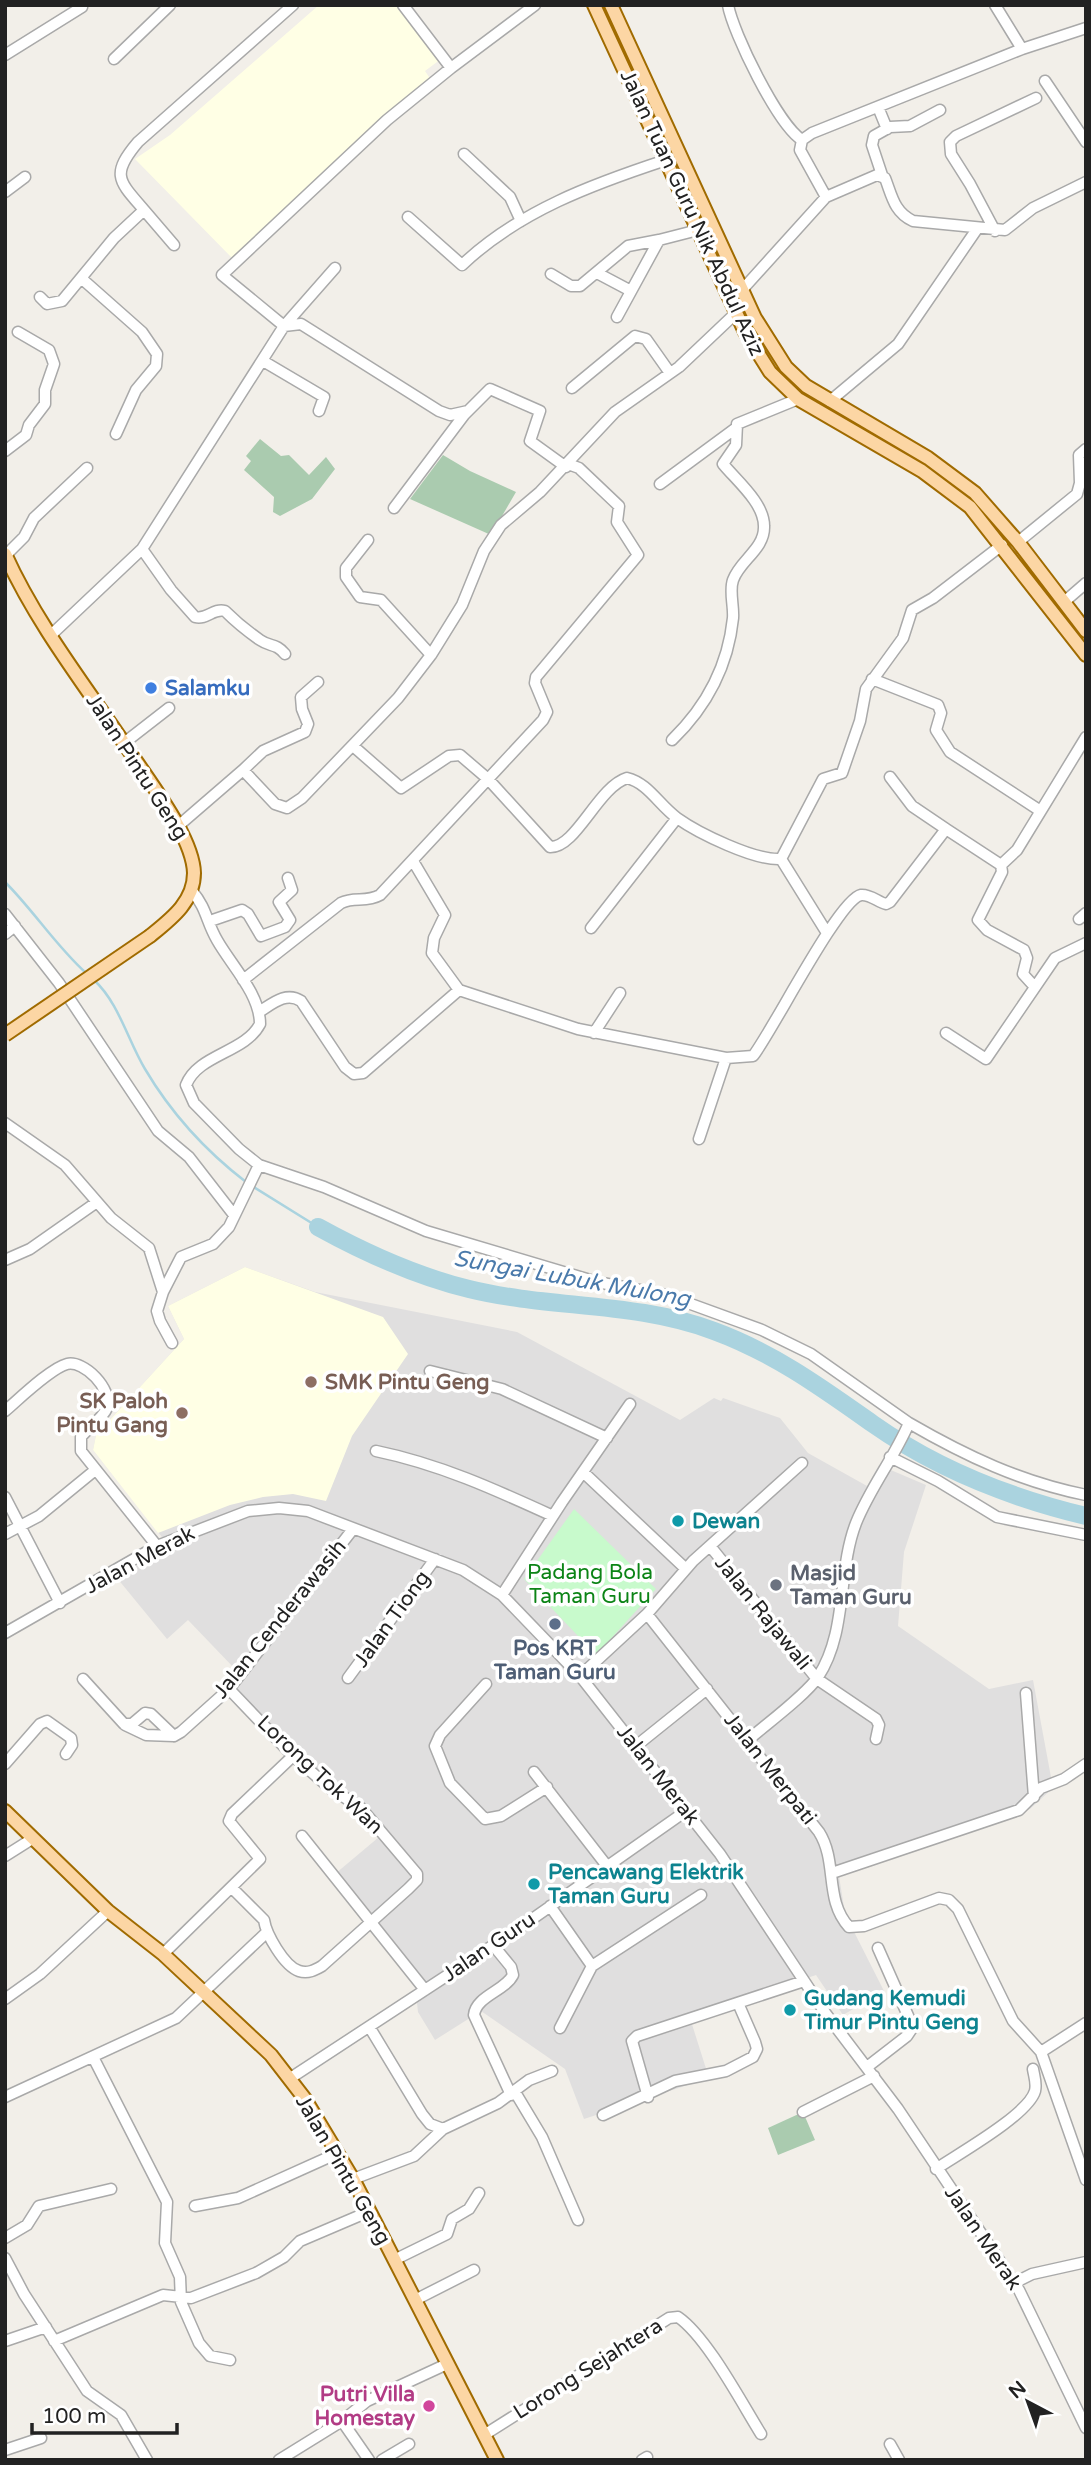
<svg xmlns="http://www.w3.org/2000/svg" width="1091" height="2465" viewBox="0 0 1091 2465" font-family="'Varela Round',sans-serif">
<rect width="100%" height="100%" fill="#f2efe9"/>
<path fill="#e0dfdf" d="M245,1267L315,1292L517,1332L680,1420L714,1398L721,1401L723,1398L780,1418L808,1453L867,1486L879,1465L926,1485L904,1552L898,1626L989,1689L1033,1680L1053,1788L1030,1809L839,1876L845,1914L884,1991L843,2015L816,1975L690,2018L709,2078L584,2119L565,2069L481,2011L435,2040L418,2012L415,1985L329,1879L379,1837L218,1688L235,1669L188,1620L167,1639L117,1578L169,1546L93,1450L96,1435L184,1339L168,1306Z"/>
<path fill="#ffffe5" d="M319,5H399L441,59L425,71L431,80L283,211L234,260L135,159L170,135Z
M245,1267L383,1317L408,1354L352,1436L326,1501L293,1494L263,1497L230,1505L158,1533L93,1450L96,1435L184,1339L168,1306Z"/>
<path fill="#aacbaf" d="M260,439L281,456L289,455L309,475L326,457L335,469L312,499L280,516L273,512L274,497L244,470L251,461L246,456Z
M443,455L470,471L516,492L491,535L410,499Z
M803,2112L815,2140L778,2155L768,2128Z"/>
<path fill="#c8facc" d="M574,1509L656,1589L596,1655L524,1579Z"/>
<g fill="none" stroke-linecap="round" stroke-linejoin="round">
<path stroke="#aad3df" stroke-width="2.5" d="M5,882C34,911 56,946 86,973
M94,980C119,1003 128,1041 145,1069C171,1113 207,1152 246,1182
M252,1186L318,1227"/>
<path stroke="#aad3df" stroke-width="18" d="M318,1227C367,1254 415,1276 469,1289C550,1309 634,1301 714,1331C774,1353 822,1388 873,1424C937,1469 1011,1498 1086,1516"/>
<g stroke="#a9a9a9" stroke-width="13">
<path id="minor" d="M403,5L451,68
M728,5C733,33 778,125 802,140
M1022,49L1086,28
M5,55L82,7
M114,59L170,5
M1045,81L1086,142
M878,107L887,129
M464,154L510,197L521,221
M882,175L872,145L874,136L890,127L910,126L940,110
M5,192L25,177
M826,197L800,150L802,140L812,133L1022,49L995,5
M144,210L174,245
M408,217L462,265C519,211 593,184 666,160
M995,231L970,184L951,154L950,142L956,136L1036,98
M335,268L284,326L222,275L387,120L451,68L535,5
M597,273L631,291
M551,274L571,286H580L628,246L659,240
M81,278L142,332L157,354L156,366L136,390L116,434
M742,290L826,197L877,175L885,178C892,196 894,212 913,221L1005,230L1033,208L1086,182
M40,297L47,304L62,301L114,238L144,210C119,181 110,175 138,142L293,5
M617,317L659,240L698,230
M263,361L324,397L319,411
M572,388L635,336L646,339L670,373
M830,401L898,344L977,229
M5,451L26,435L29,425L45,404V390L54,364L49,350L18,332
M660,484L736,428
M394,508L464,415L490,389L540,411L530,441L566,467
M368,540L346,568V577L360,597L381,600L431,655
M1018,542L1077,494L1080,483L1079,455L1086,449
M142,549L171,590L195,617C207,620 213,608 225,611C236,622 247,631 260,640C270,647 276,643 285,654
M6,555L24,537L34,518L87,468
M1064,602L1086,583
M51,635L142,549L284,326L301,324L439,411L450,415L468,411
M872,679L938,705L941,713L936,730L950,752L1039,810
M672,740C707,706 728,667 733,618C734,606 729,591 733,580C740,560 765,549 764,526C764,503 737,481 723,464L736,445L737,424L798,399
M124,743L169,708
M353,746L401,788L449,756L460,755L488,779L550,847C576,848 598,787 627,778C648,783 659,805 677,818C698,833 755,861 781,859
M243,770L263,751L305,732L308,724L302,709L301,697L318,682
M890,777L912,806L946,829
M177,827L243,770L275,804L287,808L302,798L398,698L431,655L462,605L484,551L501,525L540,492L615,412L679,367L736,313
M781,859L823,779L842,773L860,721L866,689L903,638L912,610L933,598L1002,545
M781,859L827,933
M413,861L445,915L434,938L432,953L459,990
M1001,865L1017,850L1086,737
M192,891C207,909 206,921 217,940C231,965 260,994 260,1024C245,1053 198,1054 186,1085L194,1103L239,1149L259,1165L324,1187L426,1231L597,1282L666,1295L762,1330L811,1354L909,1423
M5,914L59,983L158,1131L189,1157L234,1215
M1079,919L1086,913
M210,921L242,910L248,914L261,936L285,927L290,920L279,902L292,890L288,878
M591,928L677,818
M5,934L15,926
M243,980L341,903C354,896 366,903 380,895L543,720L547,712L535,683L536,677L638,555L617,522L619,506L579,468L568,464
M259,1012C272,1004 286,991 301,1001L345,1067L354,1074L363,1073L459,990L578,1029L726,1058
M594,1033L620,993
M946,1033L986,1059L1055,958L1086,943
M5,1123L65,1165L111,1218L149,1248L163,1292L157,1311L160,1321L172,1343
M699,1139L726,1058L753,1056C772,1032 839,899 861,895C870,894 878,902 886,904L890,902L946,829L1001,865L1002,872L978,920L987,930L1024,950L1027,958L1023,974L1033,985
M5,1260L30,1249L97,1202
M163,1292L181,1257L213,1244L229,1227L259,1165
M430,1371L502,1389L607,1438
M5,1411C19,1399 51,1368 67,1364C84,1360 113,1389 107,1408C103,1418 88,1428 81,1437V1451L157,1546
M376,1451C439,1464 494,1489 553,1516
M890,1457L938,1481L997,1517L1086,1535
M583,1472L686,1569
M5,1497L60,1603
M5,1534L39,1516L94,1471
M710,1546L817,1679L876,1719L879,1725L876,1739
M502,1595L562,1502L630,1404
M647,1614L819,1832C838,1862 824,1900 849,1927L864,1926L939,1898L949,1900L958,1909L1013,2021L1041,2052L1086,2180
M5,1633L157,1546L248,1511L279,1508L308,1511L463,1570L502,1595L580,1676L720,1854L826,2014L898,2109L1019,2290L1086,2428
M580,1676L647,1614L693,1561L802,1463
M348,1678L435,1559
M83,1679L124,1724H132L145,1713L151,1714L174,1736L181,1732L229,1689L353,1529
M486,1684L440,1735L435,1746L450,1783L485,1819L501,1816L547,1787
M229,1689L293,1756L330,1788L361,1808L417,1874V1880L408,1889L322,1966C315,1970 308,1974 299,1971C284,1966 266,1934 264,1920L232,1888
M1026,1693L1034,1797
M125,1725L146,1735L174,1736
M747,1741C765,1725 805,1696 818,1677C848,1631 837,1572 856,1523C870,1488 894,1458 909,1423C966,1456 1021,1482 1086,1495
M636,1746L707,1689
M5,1764L40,1724L47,1721L71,1738L72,1745L66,1754
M534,1772L607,1866
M302,1836L425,1990
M5,1856L32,1839
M832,1873L1019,1810L1041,1788L1064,1779L1086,1764
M550,1906L592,1966
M493,1945L511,1967L513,1975C505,1991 476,1996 474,2015L511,2095
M163,1954L260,1859L229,1821L232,1814L293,1756
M5,1999L40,1974L108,1911
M370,2028L422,2114L430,2124L443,2129L498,2103L529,2080L552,2071
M560,2028L592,1966L701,1895
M1041,2052L1086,2023
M93,2057L167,2202L165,2243L180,2277L181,2302L199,2343L210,2356L230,2360
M867,2067L907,2036L913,2027L878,1948
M289,2079L518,1929L686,1811
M515,2092L542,2137L578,2220
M5,2097L176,2018L265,1934
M648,2097L632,2041L637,2036L804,1981
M803,2112L874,2076
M603,2115L675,2081L726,2071L753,2057L757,2049L755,2042L738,2003
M936,2169C958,2154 1028,2115 1035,2091C1037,2083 1034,2076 1033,2069
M353,2179L414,2156L443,2129
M195,2206L238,2198L338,2153
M5,2238L27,2225L39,2206L111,2189
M5,2258L24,2294L87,2391L121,2415L147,2460
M394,2260L447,2234L452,2219L469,2209L479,2193
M1014,2283L1032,2274L1086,2262
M415,2300L474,2270
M5,2341L46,2327
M54,2341L163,2295L191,2298L256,2273L284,2257L300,2241L368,2212
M342,2421L369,2460
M484,2435L669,2318L678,2317C707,2337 741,2402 761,2434
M890,2444L899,2460
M5,2450L41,2438
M279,2460L342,2421L367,2401L447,2364
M382,2460L409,2444
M642,2460L647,2457"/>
</g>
<g stroke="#a06b00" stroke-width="16">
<path id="major" d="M594,5L745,332L770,372L798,399L922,471L970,507L1086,655
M611,5L755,318L786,367L806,386L928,458L975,493L1018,542L1086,631
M5,554C37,625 87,688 130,752C150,783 193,837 194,873C194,902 171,919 150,936
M5,1811L108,1911L163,1954L271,2055L305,2099L353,2179L497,2460"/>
</g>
<use href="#minor" stroke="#fff" stroke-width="10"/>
<use href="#major" stroke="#fcd6a4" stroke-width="12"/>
<g stroke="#a06b00" stroke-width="16" stroke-linecap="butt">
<path id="major-bridge" d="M5,1035L150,936"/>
</g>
<use href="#major-bridge" stroke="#fcd6a4" stroke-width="12"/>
</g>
<circle fill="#3f7fe0" stroke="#fff" stroke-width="2.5" cx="151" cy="688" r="7"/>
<g fill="#8d6e63" stroke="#fff" stroke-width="2.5">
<circle cx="311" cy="1382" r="7"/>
<circle cx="182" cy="1413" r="7"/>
</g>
<g fill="#0f9aa8" stroke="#fff" stroke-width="2.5">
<circle cx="678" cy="1521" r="7"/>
<circle cx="534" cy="1884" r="7"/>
<circle cx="790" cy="2010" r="7"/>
</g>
<circle fill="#6b7280" stroke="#fff" stroke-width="2.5" cx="776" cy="1585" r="7"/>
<circle fill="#5c6f8a" stroke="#fff" stroke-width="2.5" cx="555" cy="1624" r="7"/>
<circle fill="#d1479c" stroke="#fff" stroke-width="2.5" cx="429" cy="2406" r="7"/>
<g text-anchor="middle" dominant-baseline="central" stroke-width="7" stroke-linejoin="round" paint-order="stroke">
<g font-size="21" fill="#222" stroke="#fff">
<text transform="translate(692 213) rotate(65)">Jalan Tuan Guru Nik Abdul Aziz</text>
<text transform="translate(137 767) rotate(57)">Jalan Pintu Geng</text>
<text transform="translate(140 1560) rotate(-28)">Jalan Merak</text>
<text transform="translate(763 1613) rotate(51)">Jalan Rajawali</text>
<text transform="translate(280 1619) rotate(-51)">Jalan Cenderawasih</text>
<text transform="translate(392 1619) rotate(-54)">Jalan Tiong</text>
<text transform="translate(770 1769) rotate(52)">Jalan Merpati</text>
<text transform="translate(320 1775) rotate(43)">Lorong Tok Wan</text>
<text transform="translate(658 1775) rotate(52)">Jalan Merak</text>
<text transform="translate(489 1947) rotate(-34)">Jalan Guru</text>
<text transform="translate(343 2170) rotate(60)">Jalan Pintu Geng</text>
<text transform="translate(983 2238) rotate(56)">Jalan Merak</text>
<text transform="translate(588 2369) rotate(-32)">Lorong Sejahtera</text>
</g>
<g font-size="21" font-weight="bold" fill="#366cbe" stroke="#fff" text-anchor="start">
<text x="165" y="688">Salamku</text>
</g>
<g font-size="21" font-weight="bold" fill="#785e54" stroke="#fff" text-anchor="start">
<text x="325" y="1382">SMK Pintu Geng</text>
<text x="168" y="1401" text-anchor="end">SK Paloh<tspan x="168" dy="24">Pintu Gang</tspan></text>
</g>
<g font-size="21" font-weight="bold" fill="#0d838f" stroke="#fff" text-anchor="start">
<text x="692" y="1521">Dewan</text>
<text x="548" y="1872">Pencawang Elektrik<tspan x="548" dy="24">Taman Guru</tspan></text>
<text x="804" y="1998">Gudang Kemudi<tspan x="804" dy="24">Timur Pintu Geng</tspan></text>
</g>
<g font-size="21" fill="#0c8416" stroke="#fff">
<text x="590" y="1572">Padang Bola<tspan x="590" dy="24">Taman Guru</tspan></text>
</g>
<g font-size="21" font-weight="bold" fill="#5b616d" stroke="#fff" text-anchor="start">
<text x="790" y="1573">Masjid<tspan x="790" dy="24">Taman Guru</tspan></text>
</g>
<g font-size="21" font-weight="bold" fill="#4e5e75" stroke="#fff">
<text x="555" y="1648">Pos KRT<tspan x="555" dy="24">Taman Guru</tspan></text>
</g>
<g font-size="21" font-weight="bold" fill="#b23c85" stroke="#fff" text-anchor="end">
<text x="415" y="2394">Putri Villa<tspan x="415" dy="24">Homestay</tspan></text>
</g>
<g font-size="23" font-style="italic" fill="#4a7aab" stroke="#fff">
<text transform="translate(572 1279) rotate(10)">Sungai Lubuk Mulong</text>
</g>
</g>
<rect width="1091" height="2465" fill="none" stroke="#222222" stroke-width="14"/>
<g transform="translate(1028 2402) rotate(319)" stroke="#ffffff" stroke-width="5" paint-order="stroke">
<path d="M0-5L12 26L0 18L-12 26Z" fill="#222222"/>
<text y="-10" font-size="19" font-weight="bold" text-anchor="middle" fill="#222222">N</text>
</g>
<path d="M32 2423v10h145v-10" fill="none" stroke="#222222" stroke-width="3.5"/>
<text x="42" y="2423" font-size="21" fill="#222222" stroke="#ffffff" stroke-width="5" paint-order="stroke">100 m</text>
</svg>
